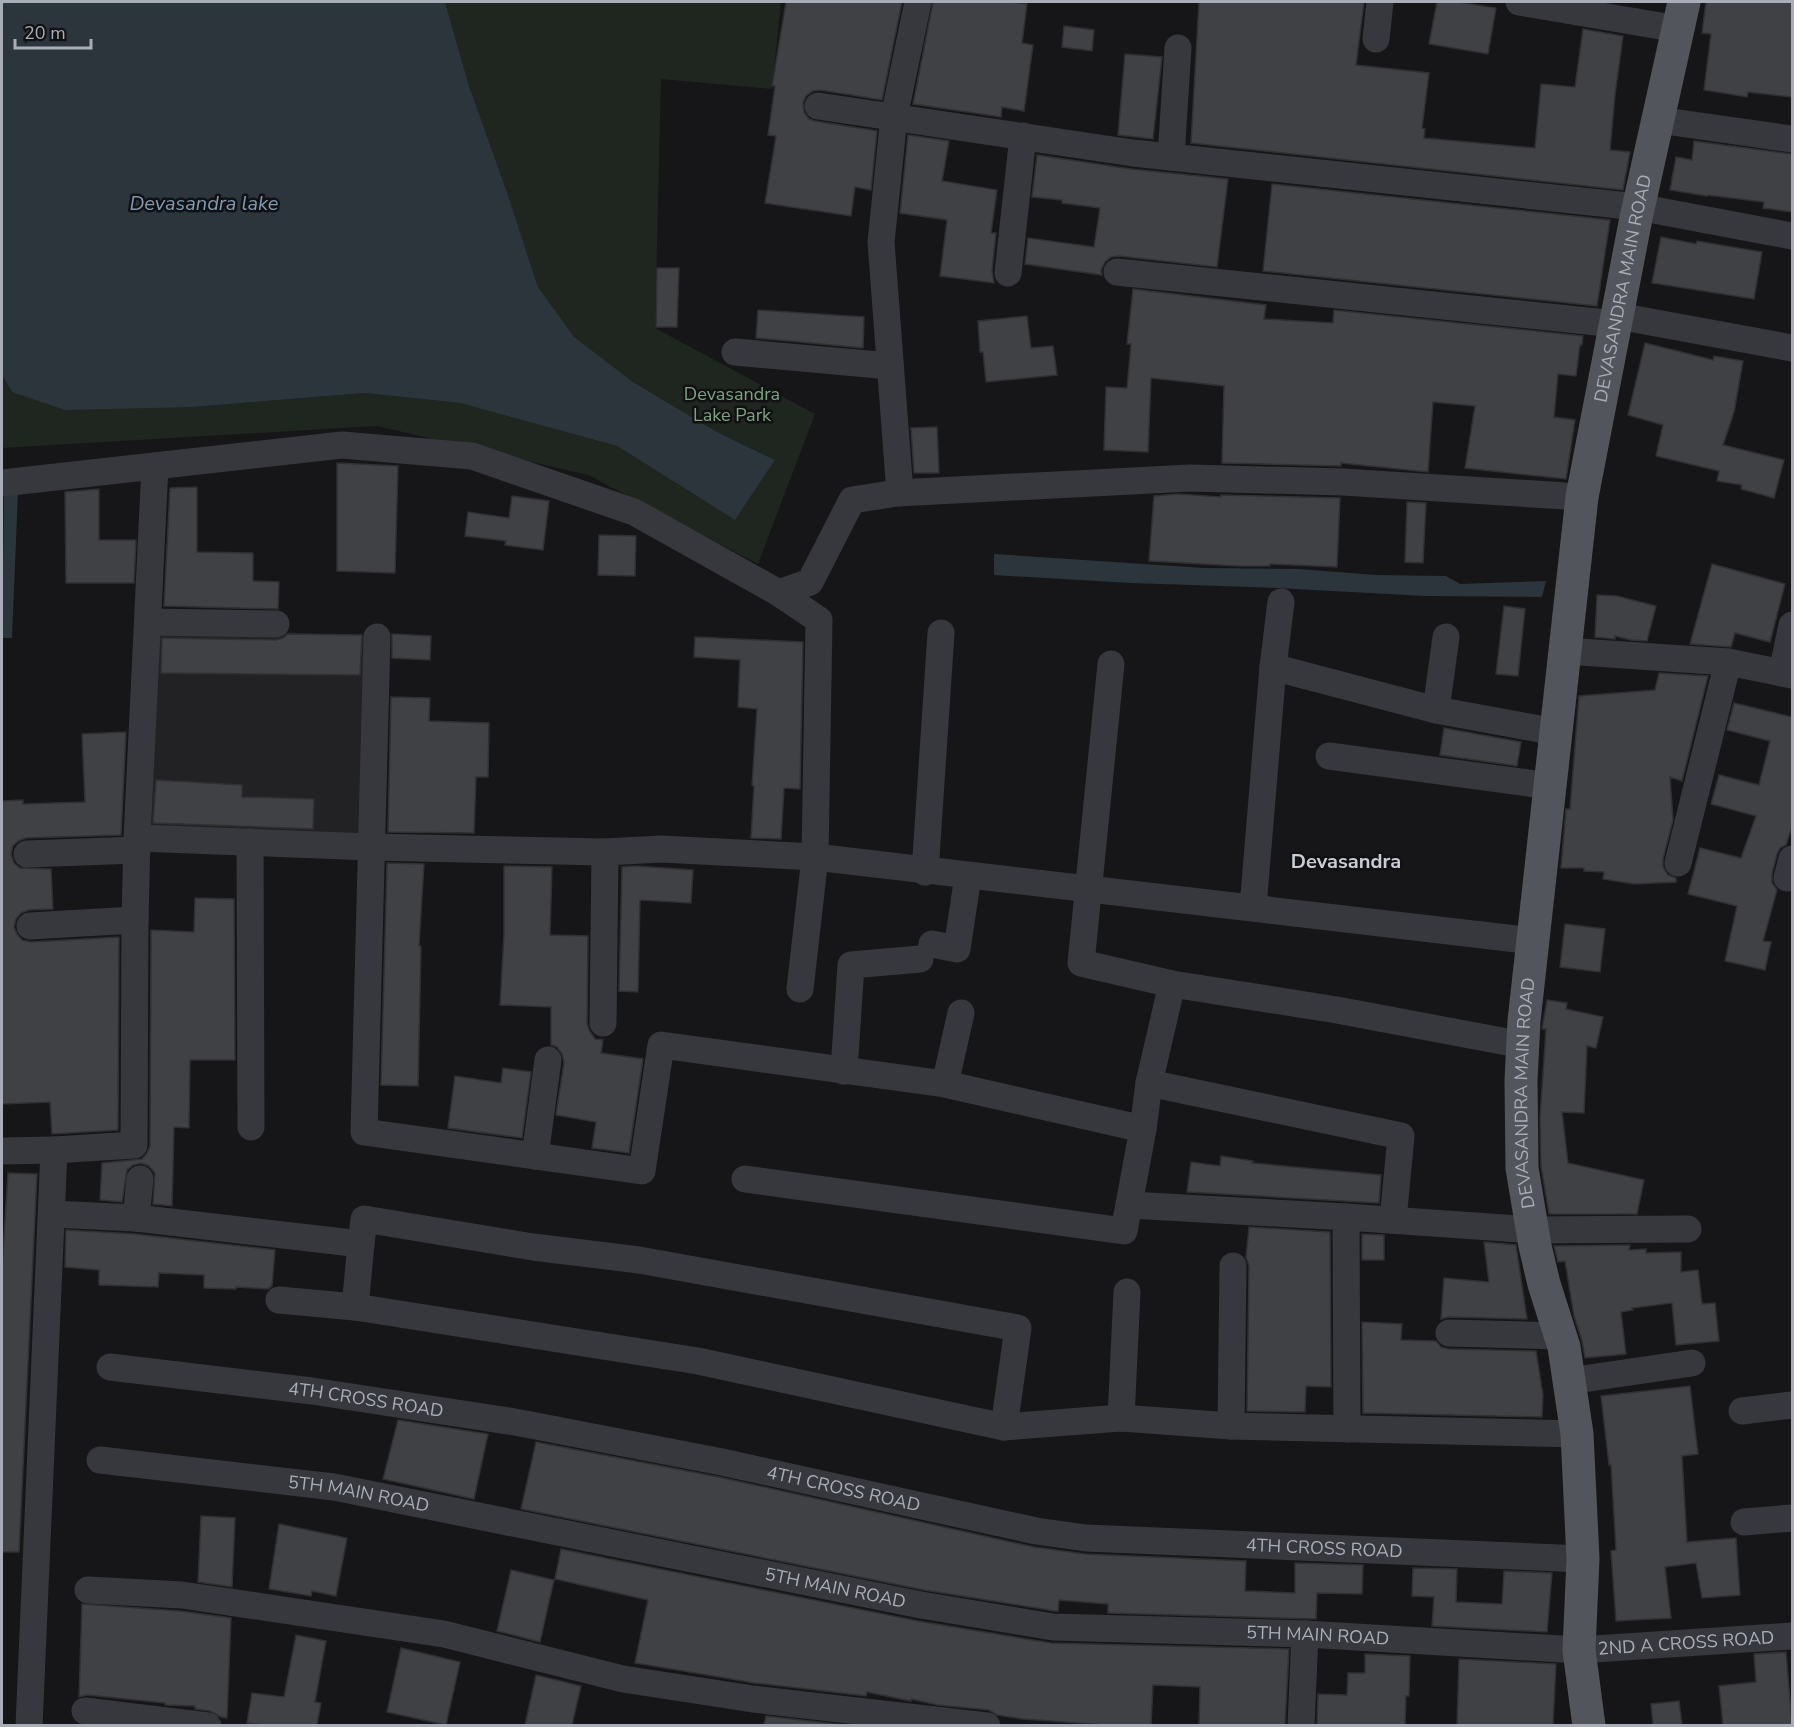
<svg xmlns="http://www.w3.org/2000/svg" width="1794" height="1727" viewBox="0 0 1794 1727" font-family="'Nunito Sans',sans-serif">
<rect width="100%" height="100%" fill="#161618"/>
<path fill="#222225" d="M159,627L370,636L362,838L151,829Z"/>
<path fill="#1e261f" d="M445,2H781L772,89L661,79L655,328L815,414L758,564L588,475L377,426L2,448V375L12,392L193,407L365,393L460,403L617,446L735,520L775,460L717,432L633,382L574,338L538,287L508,195L469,86Z"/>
<path fill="#2c353c" d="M2,2H445L469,86L508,195L538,287L574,337L633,382L717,432L775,460L735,520L617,446L460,403L365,393L193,407L65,410L12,392L2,375Z
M4,491L18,492L12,638H2Z
M994,554L1204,568L1299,569L1376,575L1446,576L1460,584L1546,581L1542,597L1425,596L1277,588L1131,583L994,575Z"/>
<path fill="#404145" stroke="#303034" stroke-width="1.5" d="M786,2H902L882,100L820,90L813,91L806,96L803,103L804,112L809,119L815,121L877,131L871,190L855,187L851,216L765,203L776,136L768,135L775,86H772Z
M933,2H1013L1027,4L1022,43L1033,45L1024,111L1002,107L1001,117L913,104Z
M1199,2H1364L1356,65L1429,73L1422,128L1425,129L1424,138L1535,148L1541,84L1575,87L1583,29L1623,36L1615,95L1610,150L1630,152L1623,190L1191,143Z
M1437,2H1459L1496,8L1488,54L1429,44Z
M1706,2H1792V97L1748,92L1747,97L1704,90L1711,34L1702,33Z
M1064,26L1094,30L1092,51L1062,47Z
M1125,54L1162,57L1153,139L1118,135Z
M908,135L949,141L942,181L997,190L991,233H996L992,271L994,283L940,276L947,220L900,213Z
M1694,141L1792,154V212L1763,208L1764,202L1707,195V196L1670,190L1676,157L1692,160Z
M1037,155L1131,169L1228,179L1217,267L1118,256L1111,257L1105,262L1101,270L1102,275L1025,264L1028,238L1094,247L1100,208L1062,203V200L1032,197Z
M1272,184L1610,220L1597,306L1263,271Z
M1661,237L1696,244L1697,241L1762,252L1754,299L1652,283Z
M657,268H679L677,327H656Z
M1133,289L1266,305L1264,319L1333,323L1334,310L1583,336L1582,345H1580L1576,376L1558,374L1554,417L1575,420L1566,479L1465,468L1475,406L1433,402L1428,472L1341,463V466L1222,463L1224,386L1151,378L1148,452L1104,450L1106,387L1127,388L1131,344H1127Z
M758,310L864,317L863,348L756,338Z
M1027,316L1031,348L1053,346L1057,375L986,382L983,352H980L978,321Z
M1645,343L1713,360L1714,356L1743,361L1734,412L1723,445L1784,460L1774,498L1741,489L1742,485L1717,481L1719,471L1656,456L1663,425L1628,415Z
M937,427L939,473H914L911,428Z
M337,463L398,466L395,573L337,571Z
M197,487V552L253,553V581L279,582L278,609L164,606L170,488Z
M99,489V540H136L134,583H66L65,492Z
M1178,494L1221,497V495L1340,498L1337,567L1270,564V566H1238L1149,561L1154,496Z
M512,496L549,501L543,550L505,545L506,541L465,536L468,512L509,518Z
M1407,502L1426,503L1423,563L1405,562Z
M599,535L636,536L635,576L598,575Z
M1712,564L1785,584L1770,642L1735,633L1731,647L1690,644Z
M1597,595L1617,596L1656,606L1647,641L1631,640L1615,636V639L1595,637Z
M1504,606L1525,609L1518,676L1496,674Z
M288,634L362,635L360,675L161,673L162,638L276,640L283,638Z
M392,634L431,636L430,660L392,658Z
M695,637L803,642L800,789L784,788L781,839L751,838L754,786L752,785L757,709L738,707L740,660L694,657Z
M1659,673L1708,676L1682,781L1670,777L1673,820L1663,859V867L1668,875L1676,878V882L1634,884L1603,879L1604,872L1584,871V868H1561L1566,809H1570L1579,696L1655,690Z
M391,697L430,698L429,721L489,723L488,777H476L474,833L388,832Z
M1734,703L1792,717V827L1786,845L1780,848L1777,854L1772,874V883L1777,890L1763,941L1771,942L1765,970L1725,961L1737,906L1688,894L1700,848L1741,858L1756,816L1711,804L1719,775L1759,785L1770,741L1727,730Z
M1444,728L1521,742L1517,766L1440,755Z
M126,732L121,835L26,838L18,841L13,846L11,854L14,863L20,868L51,869L53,909L29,910L21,913L16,919L14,927L17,934L22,940L31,942L119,937L118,1130L52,1134L50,1102L2,1104V801L23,800V804L85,802L82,734Z
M156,780L242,785V797L314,799L313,829L153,823Z
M387,863L424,864L419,946H421L418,1086L381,1085Z
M504,866L552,867L550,935L588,936L587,1023L589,1030L595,1039L603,1040L601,1053L643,1059L629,1153L592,1148L596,1122L556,1115L564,1062L562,1054L557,1047L551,1045V1007L500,1005L504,935Z
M635,866L693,870L691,903L640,900L638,992L619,991L622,867Z
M195,898L234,899L235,1060H190L189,1128L174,1127L172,1206L153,1204L155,1173L149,1166L141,1163L133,1165L127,1170L122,1202L100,1200L102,1163L142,1159L147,1153L150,1146L151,930L194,932Z
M1565,924L1605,929L1600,972L1560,967Z
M1547,1000L1567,1003L1566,1009L1603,1017L1596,1048L1587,1046L1584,1113L1562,1112L1568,1163L1644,1180L1637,1214H1549L1541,1166L1540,1118L1546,1029H1542Z
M503,1068L531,1072L522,1138L448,1128L455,1076L501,1083Z
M1221,1156L1253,1161L1252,1163L1381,1175L1379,1203L1187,1192L1191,1162L1220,1166Z
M8,1173L37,1174L19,1552H2V1268Z
M1249,1227L1330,1232L1331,1387L1306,1386L1305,1412L1247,1411L1249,1266L1246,1257Z
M66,1230L135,1234L275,1250L272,1286L268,1289L236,1287V1289L204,1288V1275L159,1273L158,1287L99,1285V1270L65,1267Z
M1362,1234L1384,1235V1260H1362Z
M1484,1242L1516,1245L1527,1319L1449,1317L1441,1319L1444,1278L1489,1282Z
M1630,1245L1629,1250L1646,1249V1253L1681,1252V1272L1698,1270L1702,1304L1715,1303L1719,1341L1676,1345L1672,1303L1632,1308L1633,1310L1621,1312L1626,1354L1585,1358L1582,1341L1574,1316L1565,1261L1558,1262L1554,1246Z
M1362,1322L1402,1324L1401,1340L1436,1341L1441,1347L1448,1349L1536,1351L1543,1395L1542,1417L1363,1413Z
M1690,1386L1698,1454L1682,1456L1687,1542L1736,1538L1740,1595L1702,1598L1696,1563L1665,1567L1671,1618L1616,1621L1611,1551L1616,1550L1611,1465H1609L1601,1396Z
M398,1420L488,1434L474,1499L383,1479Z
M536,1442L719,1477L1034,1547L1085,1554L1246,1561L1245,1591L1295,1593V1563L1363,1565L1362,1594L1317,1593L1316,1619L1108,1613V1604L1059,1600L1058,1611H1055L924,1590L521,1509Z
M201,1516L235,1518L232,1587L198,1582Z
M279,1524L347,1538L336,1596L312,1591L311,1596L269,1589Z
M561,1549L918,1621L1051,1643L1289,1649L1285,1725H1199L1200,1687L1153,1685L1151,1725H1106L1023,1719L997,1715L989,1710L938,1705L911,1699V1701L867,1692L866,1696L755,1683L635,1663L648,1600L555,1579Z
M1413,1568L1457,1569L1456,1602L1502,1604L1504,1571L1552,1573L1547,1632L1432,1626L1434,1597L1412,1596Z
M511,1570L554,1580L540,1642L497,1631Z
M82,1604L180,1611L231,1618L227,1718L221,1717L210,1711L195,1709V1706L165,1705V1703L87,1695L79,1697Z
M296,1635L326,1641L315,1702L321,1703L317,1725H267L247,1723L252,1693L284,1697Z
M401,1648L460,1662L446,1725L387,1712Z
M1786,1652L1792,1725H1723L1719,1686L1756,1682L1754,1654Z
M1365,1654L1410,1656L1409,1696H1406L1405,1725H1317L1318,1694L1347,1695L1348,1673H1365Z
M1459,1659L1556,1664L1553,1725H1457Z
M536,1675L581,1686L572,1725H525Z
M1679,1701L1682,1725H1653L1651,1704Z
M766,1716L845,1725H764Z"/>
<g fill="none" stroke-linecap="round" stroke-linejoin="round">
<g stroke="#37383d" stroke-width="27">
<path d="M1519,2L1678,29"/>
<path d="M1376,39L1380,2"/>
<path d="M818,106L1133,153L1638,207L1792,236"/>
<path d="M1658,120L1792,139"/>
<path d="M1171,157L1178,48"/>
<path d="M1117,272L1616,324"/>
<path d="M1008,273L1023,136"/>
<path d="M1618,316L1792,348"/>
<path d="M735,352L890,366"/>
<path d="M2,483L342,445L472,456L634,512L779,593L810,582L852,500L897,493L1190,478L1343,482L1582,497"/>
<path d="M900,493L881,242L894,117L918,2"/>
<path d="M779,593L819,620L815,857L800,989"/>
<path d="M149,622L276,624"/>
<path d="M377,637L364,1132L642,1171L661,1045L945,1084L1143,1129"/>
<path d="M1565,651L1728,662"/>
<path d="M1111,664L1081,963L1172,984L1337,1010L1523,1045"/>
<path d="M1273,667L1436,710L1556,732"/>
<path d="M1782,673L1792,625"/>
<path d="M1436,710L1446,637"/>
<path d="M1329,756L1550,786"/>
<path d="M137,838L371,847L605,852"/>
<path d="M250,842L251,1127"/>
<path d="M27,854L137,850"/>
<path d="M1678,863L1728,662L1792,675"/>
<path d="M925,872L941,633"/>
<path d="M1787,878L1792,859"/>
<path d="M1253,907L1273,667L1281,602"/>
<path d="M30,926L135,920"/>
<path d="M932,944L957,949L968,876"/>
<path d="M603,1023L605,852L661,849L815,857L1533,941"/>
<path d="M844,1071L851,965L920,959"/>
<path d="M1149,1083L1401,1136L1393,1220"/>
<path d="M945,1084L961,1013"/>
<path d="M2,1151L54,1150"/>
<path d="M535,1156L548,1060"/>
<path d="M745,1179L1124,1231L1143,1129L1149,1083L1172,984"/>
<path d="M1130,1205L1346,1217L1347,1429"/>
<path d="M52,1214L136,1218L361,1244L355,1307L698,1361L1004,1427"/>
<path d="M1346,1217L1532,1230L1688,1229"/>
<path d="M136,1218L140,1179"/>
<path d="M361,1244L364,1219L533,1247L639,1260L1018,1328L1004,1427L1121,1418L1231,1426L1577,1434"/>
<path d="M279,1300L355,1307"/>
<path d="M1449,1333L1560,1336"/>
<path id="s1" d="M110,1367L312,1391L515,1422L722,1462L1036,1531L1086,1538L1583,1559"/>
<path d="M1569,1381L1692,1363"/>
<path d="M1742,1411L1792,1405"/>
<path d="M1121,1418L1127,1292"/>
<path d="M1231,1426L1233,1266"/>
<path id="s2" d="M100,1460L334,1487L921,1605L1053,1627L1305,1634L1579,1650L1792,1636"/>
<path d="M1744,1522L1792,1518"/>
<path d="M88,1590L182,1595L444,1634L623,1679L753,1699L987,1726"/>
<path d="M85,1711L208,1726"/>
<path d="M29,1726L54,1150L134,1145L135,920L137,838L155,466"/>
<path d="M1301,1726L1305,1634"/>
</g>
<path stroke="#53555c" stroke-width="33" id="s3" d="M1589,1726L1579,1650L1583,1559L1577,1434L1564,1347L1544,1284L1535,1246L1522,1168L1521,1080L1524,1021L1582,497L1636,218L1684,2"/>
</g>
<g text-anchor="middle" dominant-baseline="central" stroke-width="5" stroke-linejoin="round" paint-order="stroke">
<g font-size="18" fill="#a8adb8" stroke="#111113">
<text stroke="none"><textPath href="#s3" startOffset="1452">DEVASANDRA MAIN ROAD</textPath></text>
<text stroke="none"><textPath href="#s3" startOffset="640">DEVASANDRA MAIN ROAD</textPath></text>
<text stroke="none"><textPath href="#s1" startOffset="258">4TH CROSS ROAD</textPath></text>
<text stroke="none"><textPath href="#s1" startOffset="744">4TH CROSS ROAD</textPath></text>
<text stroke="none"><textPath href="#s2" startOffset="261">5TH MAIN ROAD</textPath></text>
<text stroke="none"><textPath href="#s1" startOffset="1230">4TH CROSS ROAD</textPath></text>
<text stroke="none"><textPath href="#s2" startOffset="747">5TH MAIN ROAD</textPath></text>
<text stroke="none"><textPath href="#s2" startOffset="1233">5TH MAIN ROAD</textPath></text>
<text stroke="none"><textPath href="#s2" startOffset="1602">2ND A CROSS ROAD</textPath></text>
</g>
<g font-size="18" fill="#7fa381" stroke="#111113">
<text x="732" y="394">Devasandra<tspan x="732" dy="21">Lake Park</tspan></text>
</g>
<g font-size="20" font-style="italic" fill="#7f9bb3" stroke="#111113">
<text x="204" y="203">Devasandra lake</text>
</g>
<g font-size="20" font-weight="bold" fill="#c9ccd4" stroke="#111113">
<text x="1346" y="861">Devasandra</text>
</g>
</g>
<rect width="1794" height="1727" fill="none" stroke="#a8adb8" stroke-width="6"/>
<path d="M15 39v9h76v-9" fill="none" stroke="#a8adb8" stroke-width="3"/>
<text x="24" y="39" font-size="18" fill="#a8adb8" stroke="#111113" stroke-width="4.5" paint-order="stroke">20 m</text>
</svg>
